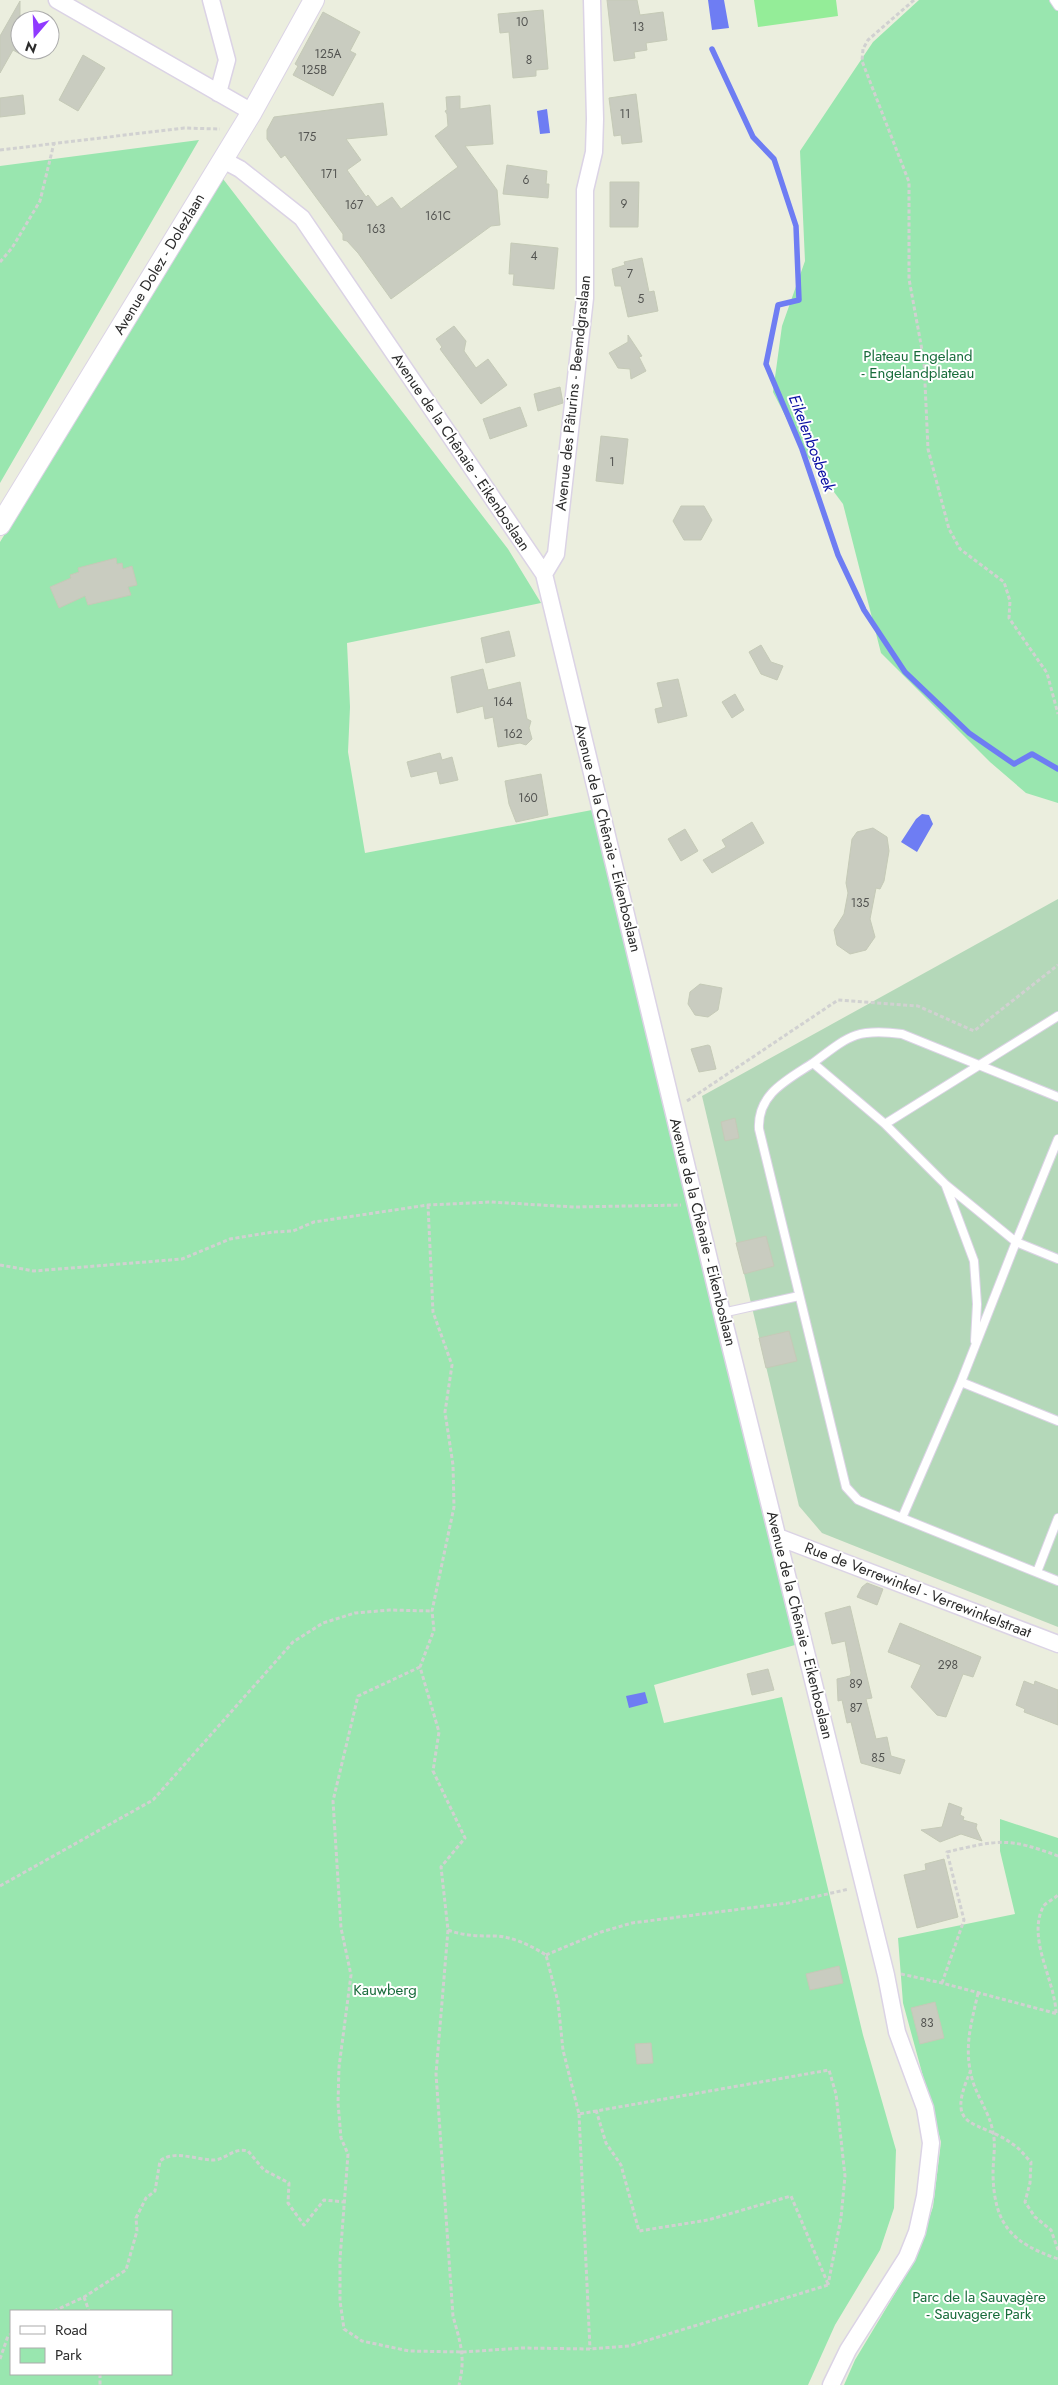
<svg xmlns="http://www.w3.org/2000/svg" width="1058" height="2385" viewBox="0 0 1058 2385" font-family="Jost,sans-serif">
<rect width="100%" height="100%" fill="#ebeede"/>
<path fill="#99e6af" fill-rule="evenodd" d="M919,0H1058V803L1026,793L990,762L881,653L843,504L804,452L773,392L782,326L805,261L800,151L873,42Z
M199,140L0,483V166Z
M220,175L508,549L541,603L347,643L350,707L348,752L365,853L592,810L795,1645L654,1685L664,1723L782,1697L863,2035L896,2150L894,2208L880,2250L835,2325L808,2385H0V542L119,347ZM11,2311H171V2374H11Z
M1000,1819L1058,1838V2385H844L855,2360L914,2262L933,2207L941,2142L903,2003L898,1938L1015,1914L1000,1851Z"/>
<path fill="#b4d8b9" d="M1058,899V1627L822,1533L799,1506L702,1096Z"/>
<path fill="#94ed98" d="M754,0H836L838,16L758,27Z"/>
<path fill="#6e7df3" d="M708,0H724L729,28L712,30Z
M547,109L550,133L540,134L537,111Z
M922,814L929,815L933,824L917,852L901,842L916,819Z
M645,1692L648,1703L629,1708L626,1696Z"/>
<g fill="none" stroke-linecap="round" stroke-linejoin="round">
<path stroke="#6e7df3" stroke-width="5.5" d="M712,49L753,137L774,159L796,226L799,300L778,305L766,364L802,449L838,555L864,610L905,672L969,733L1014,764L1032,754L1058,769"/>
</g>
<path fill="#c9ccc0" stroke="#c5cab7" d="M607,0H637L640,15L663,12L667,40L646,43L647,50L634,52L635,58L614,61Z
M20,1V54L13,50L0,73V36Z
M543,10L548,69L536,70V76L513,78L509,32L500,33L498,14Z
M323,12L360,32L350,51L356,54L333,96L293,75L298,66L295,64Z
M83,55L105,68L78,111L59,100Z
M636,94L642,142L622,144L621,135L614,136L609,98Z
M23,95L25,114L0,117V98Z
M460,96V109L490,105L493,144L465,146L497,190L500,225L491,226L391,299L358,253L347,241L343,240V234L285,155L281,158L267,139V130L274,117L383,103L387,135L346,139L361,160L347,170L366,197L368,195L377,207L392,197L401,209L458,167L435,136L448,126L447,114L445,111L447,110L446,97Z
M507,165L547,171L546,184H549L548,198L503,194Z
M610,182H639L638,227H610Z
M511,243L558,248L554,289L513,285L514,274H509Z
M642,258L649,292L654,291L658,311L628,317L621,286H615L612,269L625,265L624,262Z
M454,326L466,341L464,351L476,368L488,359L507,385L481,404L440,349L442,347L436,339Z
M628,335L642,356L639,357L646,371L631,379L630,369L618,368L609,353L628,342Z
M560,387L563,403L538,411L534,394Z
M520,407L527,426L490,439L483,419Z
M601,436L628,439L623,484L596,481Z
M681,506H704L712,520L701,540H684L673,521Z
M116,558L117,564L122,563L123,569L132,566L137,585L128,587L131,595L88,605L85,596L59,608L50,587L71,578L70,575L79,572L78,568Z
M509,631L515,656L486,663L481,638Z
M761,645L771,662L783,666L777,680L761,674L749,652Z
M483,669L488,690L520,682L527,719L531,721L529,728L532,739L526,745L520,743L498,747L493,717L485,719L483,706L457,713L451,677Z
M678,679L687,716L658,723L655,709L663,707L657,683Z
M735,694L744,710L732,718L722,702Z
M440,753L442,760L452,757L458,780L440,784L437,771L411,777L407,762Z
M541,774L548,815L516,822L509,804L505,781Z
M752,822L764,843L712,873L703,860L726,847L722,840Z
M873,828L887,837L889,851L884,881L880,889L876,888L870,919L875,937L866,950L850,954L837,945L834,930L844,914L848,893L846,883L852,839L857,832Z
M685,829L698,851L681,861L668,839Z
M700,984L722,988L718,1010L708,1017L695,1015L688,1004L690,992Z
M708,1045L710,1046L716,1069L699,1072L691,1049Z
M735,1118L739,1138L725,1141L721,1122Z
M766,1236L774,1266L744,1274L736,1243Z
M789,1331L797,1361L766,1368L759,1338Z
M867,1583L883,1589L877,1605L857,1597L862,1587Z
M850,1606L872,1698L866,1699L876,1739L887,1737L891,1756L905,1760L900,1774L861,1763L851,1722L847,1723L842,1700L838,1701L837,1679L850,1676L851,1673L845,1641L832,1644L825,1613Z
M900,1623L981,1657L973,1677L963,1674L946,1717L937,1715L911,1687L921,1665L888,1652Z
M768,1669L774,1690L752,1695L747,1674Z
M1024,1681L1034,1685L1035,1681L1058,1690V1725L1024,1712L1025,1709L1016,1705Z
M949,1803L962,1808L960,1815L964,1817L963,1820L977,1824L976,1828L982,1841L961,1834L940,1842L921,1830L942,1827Z
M944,1859L958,1917L917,1928L904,1875L926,1870L925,1864Z
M839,1966L843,1983L810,1990L806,1974Z
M935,2002L944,2038L920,2044L911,2008Z
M651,2043L653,2063L637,2064L635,2044Z"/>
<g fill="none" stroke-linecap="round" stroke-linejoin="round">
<g stroke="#dbd3e5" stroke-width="10">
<path id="service" d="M1054,0L1058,6
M813,1063C849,1036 856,1028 902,1034L1058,1097
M885,1124L1058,1016
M1058,1139L1016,1242L1058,1259
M946,1186L974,1261L977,1304L975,1341
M722,1313L799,1296
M1058,1421L961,1382L1016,1242L945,1184L885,1124L813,1063C787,1080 757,1094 759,1129L846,1487L858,1500L872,1506L1058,1581
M902,1518L961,1382
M1037,1572L1058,1518"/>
</g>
<g stroke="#dbd3e5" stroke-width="19">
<path id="minor" d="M57,0L252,112
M211,0L227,60L218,93
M223,160L240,169L302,218L544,574L722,1313L886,1975L897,2032L925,2108L931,2143L925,2196L917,2232L907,2257L848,2350L831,2385
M544,574L556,554L585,298V190L594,152L595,119L592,0
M778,1537L1058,1644"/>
</g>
<g stroke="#dbd3e5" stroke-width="22">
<path id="tertiary" d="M0,525L252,112L314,0"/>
</g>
<path stroke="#d1d1d1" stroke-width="3" stroke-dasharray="4 2.5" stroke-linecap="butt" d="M914,0L868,40L863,49L862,61L909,182V279L924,361L928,449L949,529L960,549L1004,582L1010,601L1009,618L1047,673L1058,714
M0,150L184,128L220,129
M0,262L12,248L40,201L54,143
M687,1101L838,1000L918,1006L974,1031L1058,965
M428,1205L433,1312L452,1365L445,1412L453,1465L454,1507L432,1611L434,1630L420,1667L439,1732L433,1771L465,1838L441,1867L448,1930L436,2074L453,2316C460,2342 466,2357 459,2385
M0,1265L34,1271L182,1259L230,1239L273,1232L293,1231L314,1222L428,1205L491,1202L574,1207L681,1205
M420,1667L358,1696L333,1801L341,1928L351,1975L339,2067L338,2103L341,2138L348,2154L340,2259V2301L344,2329L362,2341L409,2351L463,2352L522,2348L590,2349L629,2346L828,2285
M0,1886L153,1800L293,1642L323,1623L355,1613L390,1610L432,1611
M448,1930C464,1936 479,1936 495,1936C511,1936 532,1946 546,1955L558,2002L563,2050L579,2114L829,2070L836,2094L845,2176L841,2218L828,2285
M546,1955L601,1932L632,1923L788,1903L849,1889
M901,1974L942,1983L1058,2014
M942,1983L964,1920L947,1852C998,1840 1008,1837 1058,1856
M978,1993C971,2025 963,2049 973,2082C979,2100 989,2112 993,2132C996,2145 993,2160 993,2174C994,2225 1012,2243 1058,2259
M1056,2013C1055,1980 1027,1939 1043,1907C1045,1903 1054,1899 1058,1895
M971,2070C943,2133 978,2118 1014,2145C1020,2149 1025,2156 1031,2162L1030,2183L1025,2202L1035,2217L1051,2230L1058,2250
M596,2110L606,2143L621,2165L639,2231L708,2220L791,2196L828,2284
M579,2114L590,2349
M84,2297L89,2311
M54,2311L84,2297L126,2270L137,2231L136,2218L146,2198L155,2191L160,2161C173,2150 195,2159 211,2160C226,2161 232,2147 248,2151L264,2170L289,2183L288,2203L304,2225L324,2200L344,2202
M0,2359L8,2336L11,2334
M100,2374V2385"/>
<use href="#service" stroke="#fff" stroke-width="8"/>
<use href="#minor" stroke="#fff" stroke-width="16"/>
<use href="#tertiary" stroke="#fff" stroke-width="20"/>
</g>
<g text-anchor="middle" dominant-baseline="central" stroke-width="4" stroke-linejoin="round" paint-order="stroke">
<g font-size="12" fill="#535451">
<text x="522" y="22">10</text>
<text x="638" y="27">13</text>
<text x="328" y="54">125A</text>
<text x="529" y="60">8</text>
<text x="314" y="70">125B</text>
<text x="625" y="114">11</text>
<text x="307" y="137">175</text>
<text x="329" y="174">171</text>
<text x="526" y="180">6</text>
<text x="624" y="204">9</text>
<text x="354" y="205">167</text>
<text x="438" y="216">161C</text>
<text x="376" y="229">163</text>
<text x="534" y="256">4</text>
<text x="630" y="274">7</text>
<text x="641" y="299">5</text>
<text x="612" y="462">1</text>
<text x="503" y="702">164</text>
<text x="513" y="734">162</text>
<text x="528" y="798">160</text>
<text x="860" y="903">135</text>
<text x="948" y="1665">298</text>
<text x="856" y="1684">89</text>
<text x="856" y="1708">87</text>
<text x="878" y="1758">85</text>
<text x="927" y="2023">83</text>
</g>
<g font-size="15" fill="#2c2c2c" stroke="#fff">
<text transform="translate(159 264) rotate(-59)">Avenue Dolez - Dolezlaan</text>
<text transform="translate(573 393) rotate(-84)">Avenue des Pâturins - Beemdgraslaan</text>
<text transform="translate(461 452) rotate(56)">Avenue de la Chênaie - Eikenboslaan</text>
<text transform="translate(608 838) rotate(76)">Avenue de la Chênaie - Eikenboslaan</text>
<text transform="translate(703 1232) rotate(76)">Avenue de la Chênaie - Eikenboslaan</text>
<text transform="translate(918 1590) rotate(21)">Rue de Verrewinkel - Verrewinkelstraat</text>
<text transform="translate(800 1625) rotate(76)">Avenue de la Chênaie - Eikenboslaan</text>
</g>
<g font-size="15" fill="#186c3b" stroke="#fff">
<text x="918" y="356">Plateau Engeland<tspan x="918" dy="17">- Engelandplateau</tspan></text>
<text x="385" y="1990">Kauwberg</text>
<text x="979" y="2297">Parc de la Sauvagère<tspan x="979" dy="17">- Sauvagere Park</tspan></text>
</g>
<g font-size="16" font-style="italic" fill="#090ea3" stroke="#fff">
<text transform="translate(812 443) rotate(69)">Eikelenbosbeek</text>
</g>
</g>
<rect x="10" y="2310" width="162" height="65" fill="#ffffff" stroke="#ababab"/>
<rect x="20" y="2326" width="25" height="8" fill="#ffffff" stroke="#ababab"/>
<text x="55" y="2335" font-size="15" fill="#2c2c2c">Road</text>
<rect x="20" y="2348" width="25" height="15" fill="#99e6af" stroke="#ababab"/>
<text x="55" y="2360" font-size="15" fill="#2c2c2c">Park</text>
<g transform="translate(35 35) rotate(199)"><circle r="24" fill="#ffffff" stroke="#ababab"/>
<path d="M0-4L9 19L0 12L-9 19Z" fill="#903aff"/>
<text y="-8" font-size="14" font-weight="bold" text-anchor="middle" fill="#2c2c2c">N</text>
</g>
</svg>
